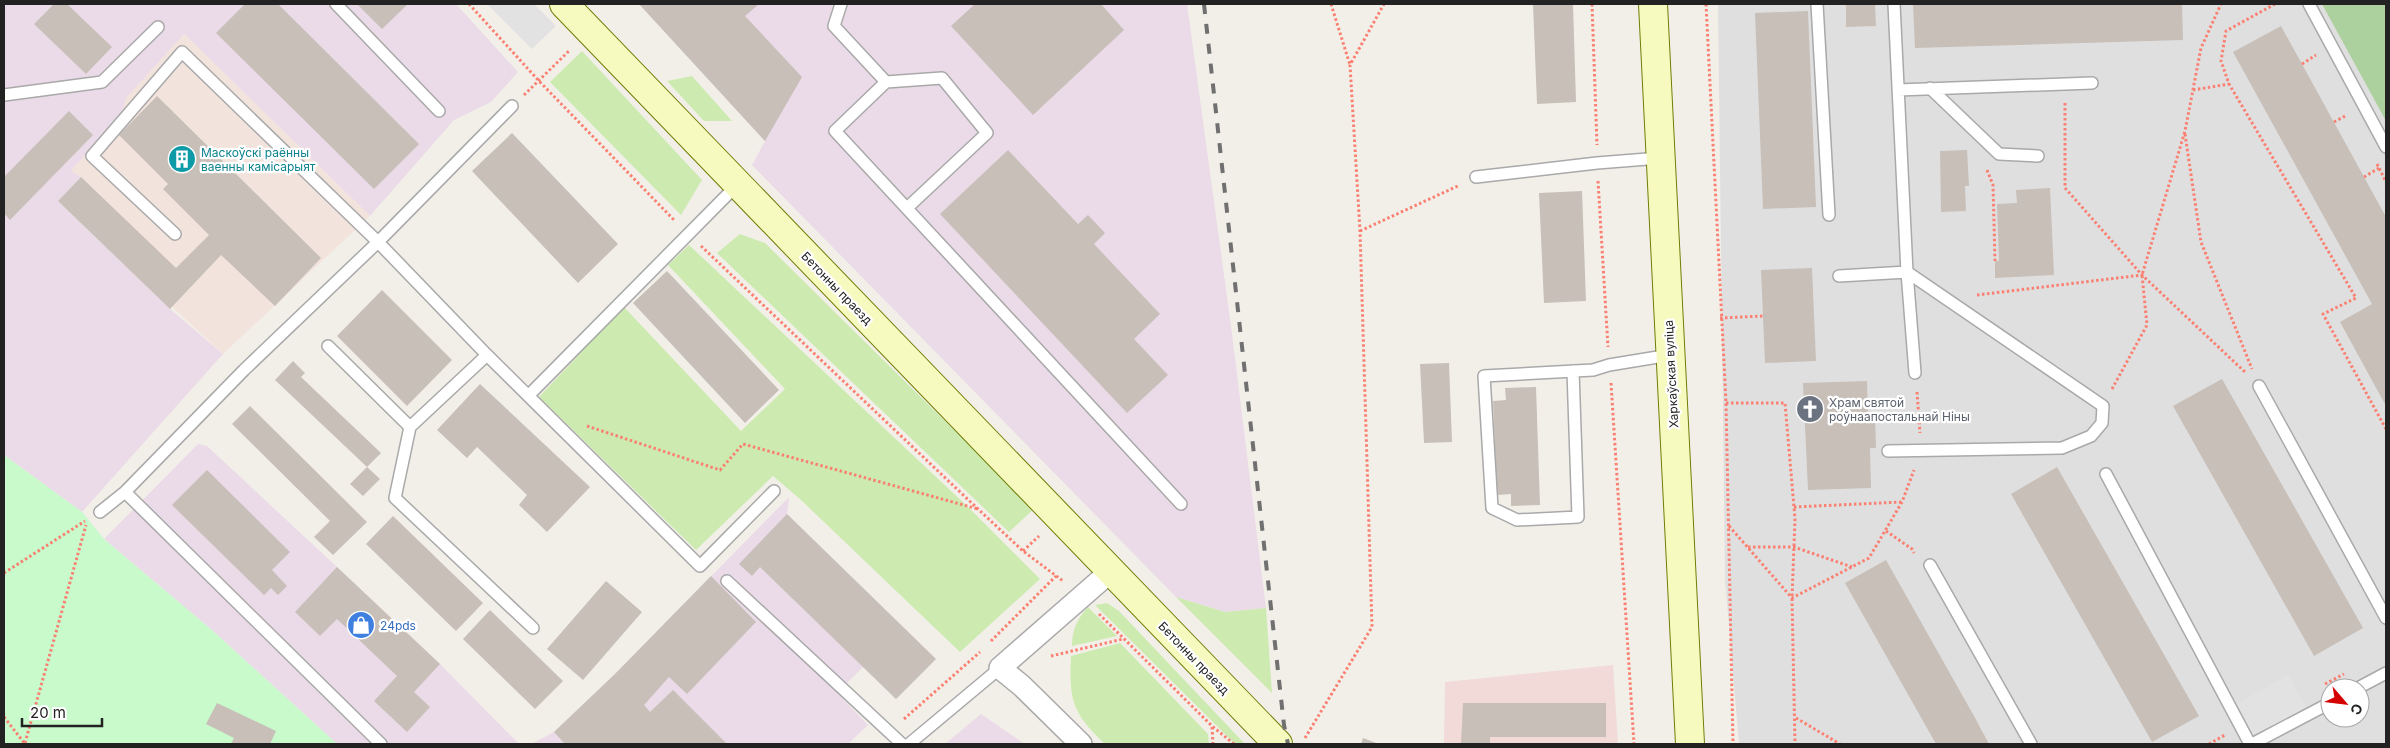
<svg xmlns="http://www.w3.org/2000/svg" width="2390" height="748" viewBox="0 0 2390 748" font-family="Inter,sans-serif">
<rect width="100%" height="100%" fill="#f2efe9"/>
<path fill="#e0dfdf" fill-rule="evenodd" d="M1718,4H2386V744H1739L1725,579ZM2330,688H2360V718H2330Z"/>
<path fill="#f2dad9" d="M1613,665L1618,744H1444L1445,682Z"/>
<path fill="#ebdbe8" d="M7,4H456L518,72L491,102L454,120L370,216L184,34L123,114L72,170L81,177L58,201L170,309L223,354L82,512L4,455V7Z
M639,4H1187L1231,326L1266,608L1225,612L1176,597L752,165L765,141Z
M198,444L207,446L337,567L440,664L519,744H337L213,631L104,539Z
M789,497L787,514L936,659L896,699L863,667L837,693L868,725L848,744H531L554,732L615,674Z
M981,714L1016,738L1024,744H945Z"/>
<path fill="#f3e3dd" d="M184,34L370,216L223,354L58,201L81,178L71,170L123,114L125,99Z"/>
<path fill="#cdebb0" d="M582,51L702,180L681,215L550,82Z
M692,76L732,121H704L667,81Z
M740,234L765,243L1034,509L1009,532L717,253Z
M689,245L967,506L1040,579L960,652L801,500L773,476L696,550L539,397L624,307L741,431L785,389L668,265Z
M1176,597L1225,612L1266,608L1272,693Z
M1107,603L1119,611L1245,744H1235L1095,605Z
M1088,607L1117,636L1072,646C1072,630 1077,619 1088,607Z
M1120,643L1208,734L1209,744H1105C1072,713 1069,700 1071,656Z"/>
<path fill="#add19e" d="M2322,4H2386V121Z"/>
<path fill="#c8facc" d="M4,455L82,512L104,539L213,631L337,744H4Z"/>
<path fill="#e2e2e2" d="M487,4H534L556,26L532,49Z
M2288,675L2310,713L2252,744L2230,708Z"/>
<path fill="#c7bfb8" d="M54,4H67L112,47L86,74L34,24Z
M245,4H278L419,144L374,189L216,33Z
M357,4H408L382,29Z
M639,4H759L745,16L802,77L765,141Z
M975,4H1101L1124,30L1033,115L951,26Z
M1533,4H1573L1576,102L1537,104Z
M1846,4H1875L1876,26L1846,27Z
M1913,4H2182L2183,40L1915,48Z
M1808,11L1816,207L1763,209L1755,13Z
M2281,26L2386,217V406L2340,322L2372,304L2233,52Z
M157,96L321,258L275,306L221,255L170,309L58,201L81,177L176,268L209,235L163,189L168,184L119,135Z
M69,111L93,135L10,220L4,213V177Z
M512,133L618,244L578,283L472,171Z
M1008,150L1078,224L1088,215L1105,233L1094,244L1160,314L1134,339L1168,375L1127,413L940,214Z
M1967,150L1969,186H1965L1966,211L1941,212L1940,151Z
M2050,188L2054,275L1995,278V261H1999L1997,204L2017,203L2016,190Z
M1582,191L1586,301L1544,303L1539,193Z
M1812,268L1816,361L1765,363L1761,270Z
M667,271L779,390L745,423L633,303Z
M382,290L452,360L407,406L337,336Z
M293,361L305,373L301,377L381,453L367,467L275,380Z
M1449,363L1452,442L1424,443L1420,364Z
M2222,379L2363,628L2314,656L2173,406Z
M1867,381L1868,414H1875L1876,448H1870L1871,488L1808,490L1803,383Z
M480,384L590,487L547,532L519,505L527,495L477,447L467,458L437,430Z
M1536,387L1540,505L1511,506V494L1497,495L1493,401L1506,400L1505,388Z
M250,406L367,522L333,555L314,537L330,521L232,424Z
M367,467L380,479L363,496L350,484Z
M2057,467L2199,716L2152,742L2011,494Z
M207,470L290,552L272,570L287,586L278,595L271,588L264,595L172,505Z
M787,514L936,659L896,699L760,567L752,576L739,564Z
M393,516L483,603L456,631L366,544Z
M1886,560L1974,716L1989,744H1936L1845,583Z
M337,567L440,664L414,692L430,707L407,732L374,701L397,676L337,619L320,636L295,612Z
M711,576L756,622L687,694L669,677L644,705L650,712L673,690L727,744H565L554,732L615,674Z
M606,581L642,612L583,680L547,649Z
M490,610L563,681L535,709L463,639Z
M217,703L276,731L270,744H231L234,738L206,724Z
M1463,703H1606V737H1490V744H1461Z
M1363,738L1379,744H1361Z"/>
<g fill="none" stroke-linecap="round" stroke-linejoin="round">
<g stroke="#a9a9a9" stroke-width="14">
<path id="lane" d="M336,4L439,111
M841,4L834,26L886,82L835,131L1181,504
M1817,4L1829,215
M1894,4L1907,272L1915,373
M2309,4L2386,147
M886,82L942,78L987,133L907,208
M1930,88L1999,154L2038,156
M1898,90L2092,83
M4,95L102,82L158,27
M1476,177L1597,163L1660,158
M175,234L92,156L182,52L378,242L487,355L700,566L774,491
M1839,276L1907,272L2103,406L2102,423L2091,436L2062,448L1888,451
M328,346L410,427
M487,355L410,427L395,498L533,628
M1573,371L1578,517L1517,520L1492,508L1484,376L1593,370L1609,365L1670,355
M2259,386L2386,618
M529,395L738,184
M2106,474L2250,744
M125,492L381,744
M100,512L125,492L244,370L378,242L512,106
M1930,565L2031,744
M727,581L902,744
M2358,688L2386,673
M909,744L1000,668
M2252,744L2330,703"/>
</g>
<g stroke="#a9a9a9" stroke-width="24">
<path id="street" d="M1081,744L1022,686L1000,668L1111,571"/>
</g>
<g stroke="#707d05" stroke-width="30">
<path id="secondary" d="M564,4L1278,744
M1653,4L1690,744"/>
</g>
<path stroke="#fa8072" stroke-width="3" stroke-dasharray="2.5 2.5" stroke-linecap="butt" d="M469,4L539,81L675,221
M1331,4L1350,65
M1592,4L1597,145
M1706,4L1726,403L1733,744
M2275,4L2226,31L2221,61L2229,84L2356,298L2323,314L2386,429
M2302,64L2316,55
M2193,90L2229,84
M524,95L570,50
M2065,103V188L2142,275L2246,373
M2334,122L2347,115
M2185,134L2201,242L2252,369
M2377,164L2386,182
M1987,170L1993,185L1995,261
M2364,177L2379,168
M1598,181L1608,347
M1360,231L1460,185
M701,246L978,509L1023,551L1063,581
M1977,295L2142,275
M1720,318L1763,316
M1611,383L1634,744
M2112,389L2147,325L2142,275L2185,131L2201,48L2221,4
M1917,392L1920,433
M1726,403H1785L1795,519L1792,598L1795,744
M587,426L720,470L743,444L978,509
M1794,507L1902,502
M1729,526L1792,598L1869,558L1902,502L1914,470
M1886,531L1912,549L1914,553
M1748,547H1794L1852,567
M1023,551L1039,536
M4,573L85,521
M1099,614L1212,726L1234,744
M991,641L1056,576
M1051,656L1123,639
M2325,684L2344,674
M4,717L25,744
M1796,718L1840,744
M904,719L980,652
M1212,727L1213,744
M1305,738L1372,627L1360,231L1350,65L1384,4
M25,743L86,525
M2209,744L2225,735"/>
<use href="#lane" stroke="#fff" stroke-width="11"/>
<use href="#street" stroke="#fff" stroke-width="21"/>
<use href="#secondary" stroke="#f7fabf" stroke-width="28"/>
<path stroke="#707070" stroke-width="4" stroke-dasharray="10 10" stroke-linecap="butt" d="M1204,4L1284,725L1288,744"/>
</g>
<defs>
<g id="building-disc" transform="scale(1.4375)"><circle r="9.5" fill="#0f9aa8" stroke="#fff"/><path d="M-4-6H4V6H1V3H-1V6H-4ZM-2.5-4.3h1.7v1.8h-1.7ZM.8-4.3h1.7v1.8H.8ZM-2.5-1h1.7V.8h-1.7ZM.8-1h1.7V.8H.8Z" fill="#fff"/></g>
<g id="church-disc" transform="scale(1.4375)"><circle r="9.5" fill="#6b7280" stroke="#fff"/><path d="M-1.2-6h2.4v3.5h3.3v2.4h-3.3V6h-2.4V-.1h-3.3v-2.4h3.3Z" fill="#fff"/></g>
<g id="shop-disc" transform="scale(1.4375)"><circle r="9.5" fill="#3f7fe0" stroke="#fff"/><path d="M-5-2.5h2.3a2.7 3.5 0 0 1 5.4 0H5L5.5 6h-11ZM-1.5-2.5h3a1.5 2.3 0 0 0-3 0Z" fill="#fff"/></g>
</defs>
<g fill-rule="evenodd">
<use href="#building-disc" x="182" y="159"/>
<use href="#church-disc" x="1810" y="409"/>
<use href="#shop-disc" x="361" y="625"/>
</g>
<g text-anchor="middle" dominant-baseline="central" stroke-width="4.5" stroke-linejoin="round" paint-order="stroke">
<g font-size="12" fill="#0d838f" stroke="#fff" text-anchor="start">
<text x="201" y="152">Маскоўскі раённы<tspan x="201" dy="14">ваенны камісарыят</tspan></text>
</g>
<g font-size="12" fill="#222" stroke="#fff">
<text transform="translate(837 288) rotate(46)">Бетонны праезд</text>
<text transform="translate(1671 374) rotate(-93)">Харкаўская вуліца</text>
<text transform="translate(1194 658) rotate(46)">Бетонны праезд</text>
</g>
<g font-size="12" fill="#5b616d" stroke="#fff" text-anchor="start">
<text x="1829" y="402">Храм святой<tspan x="1829" dy="14">роўнаапостальнай Ніны</tspan></text>
</g>
<g font-size="12" fill="#366cbe" stroke="#fff" text-anchor="start">
<text x="380" y="625">24pds</text>
</g>
</g>
<rect width="2390" height="748" fill="none" stroke="#222222" stroke-width="10"/>
<g transform="translate(2345 703) rotate(118)"><circle r="24" fill="#ffffff" stroke="#a7a7a7"/>
<path d="M0-4L9 19L0 12L-9 19Z" fill="#d40000"/>
<text y="-8" font-size="14" font-weight="bold" text-anchor="middle" fill="#222222">С</text>
</g>
<path d="M22 718v8h80v-8" fill="none" stroke="#222222" stroke-width="2.5"/>
<text x="30" y="718" font-size="15" fill="#222222" stroke="#ffffff" stroke-width="4" paint-order="stroke">20 m</text>
</svg>
